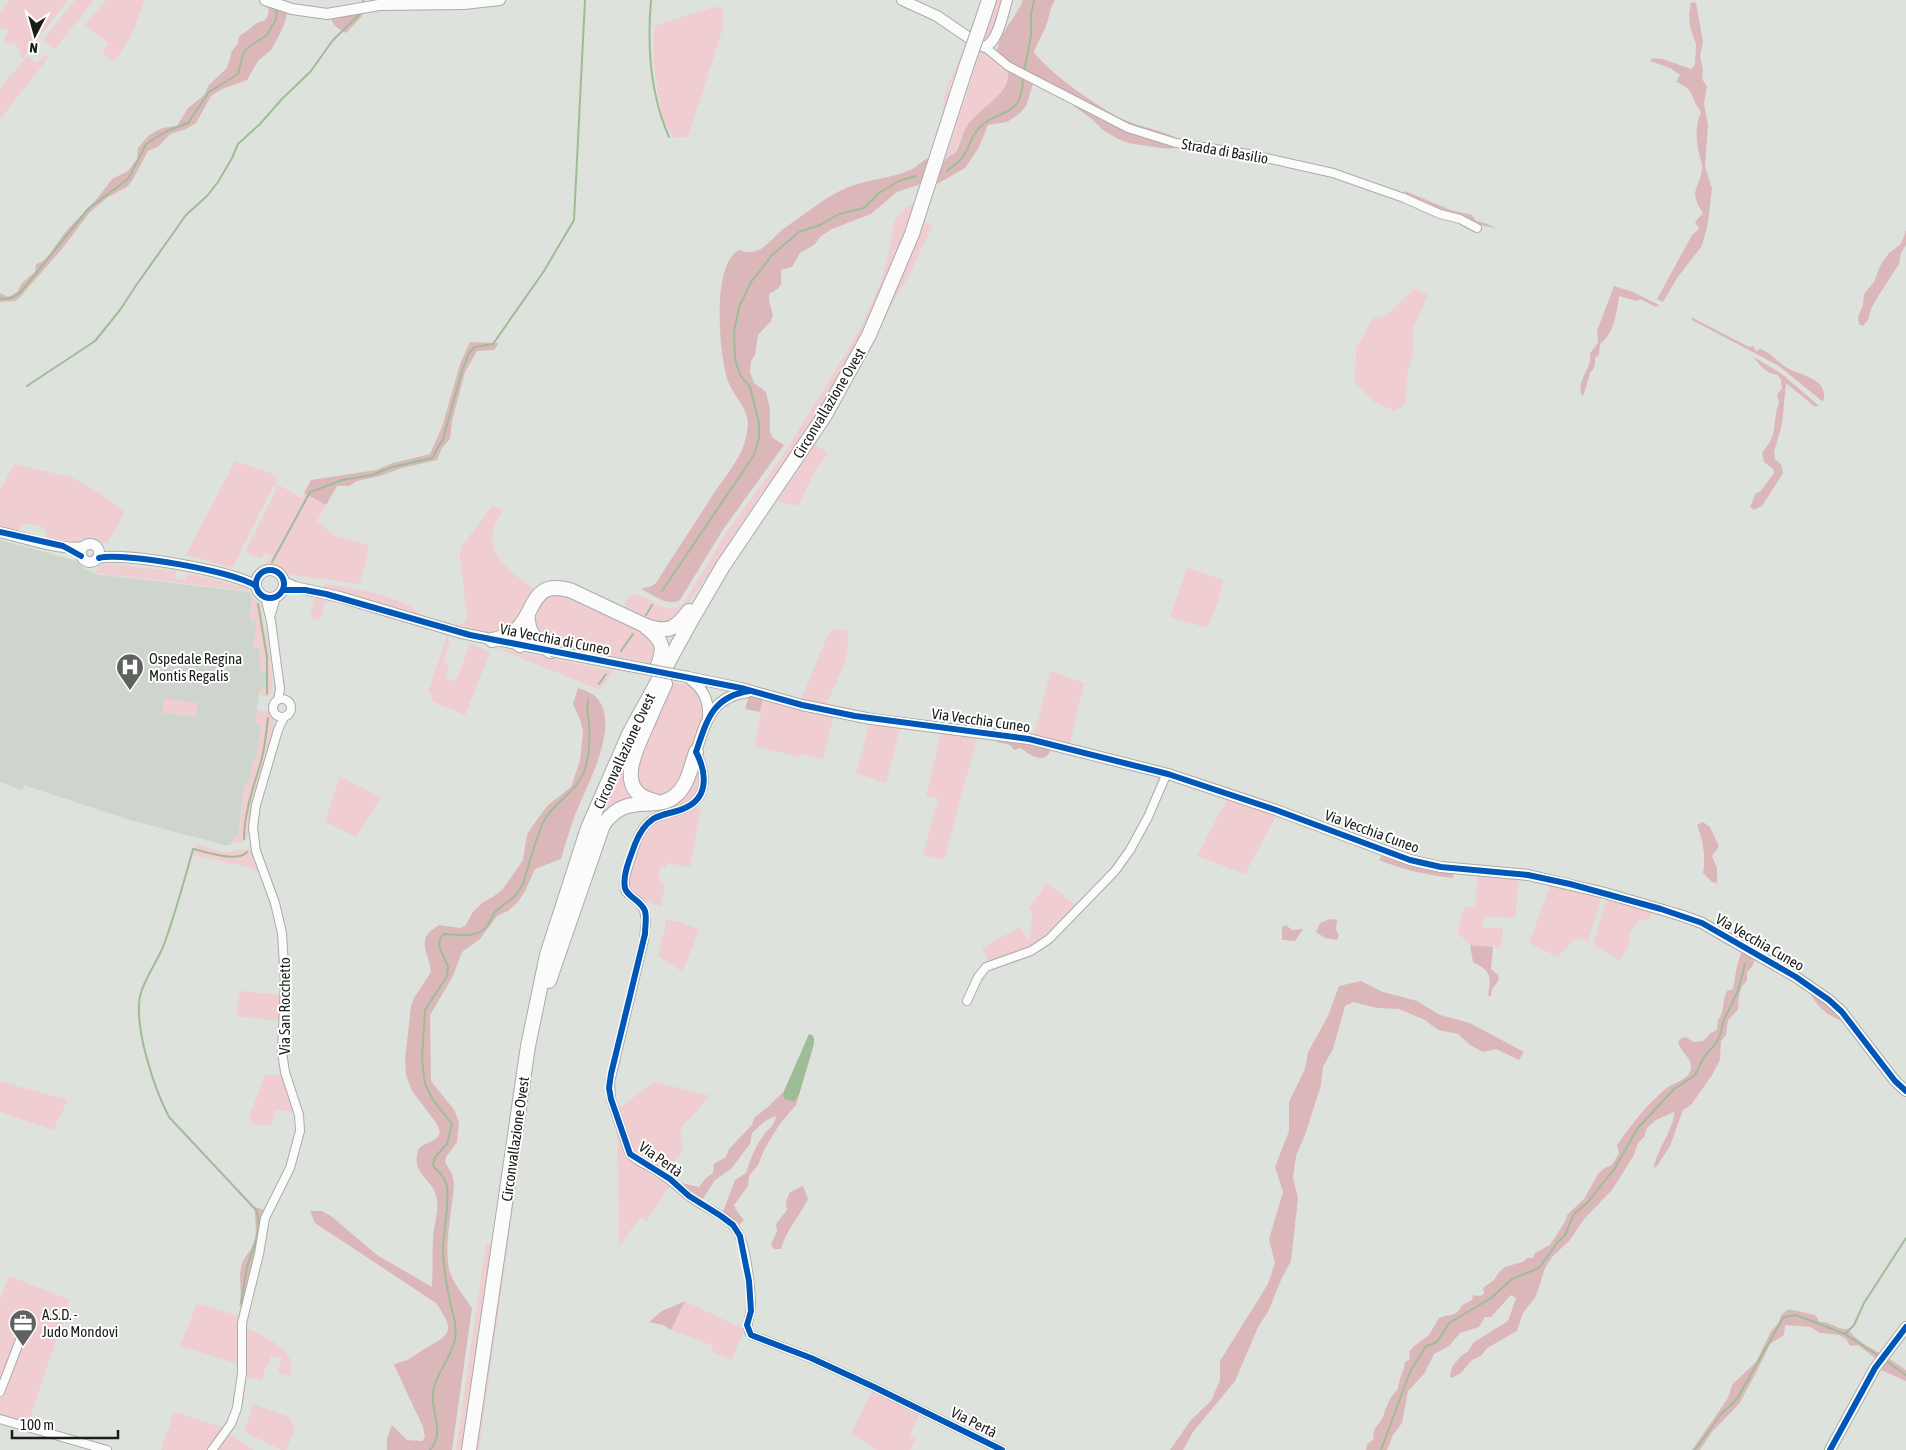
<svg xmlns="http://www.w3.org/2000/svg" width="1906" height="1450" viewBox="0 0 1906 1450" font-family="'Asap Condensed',sans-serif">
<rect width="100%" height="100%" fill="#dee2dd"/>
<path fill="#ced5cd" d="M0,540L77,561L83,568L95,574L250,592L252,598L250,620L257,621L253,647L259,648L261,671L267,672L265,689H260L255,723L261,724L256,761H253L251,778L244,787L238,836L229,845H225L130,820L24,785L23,790L0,782Z"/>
<path fill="#f0cdd0" d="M9,0H68L22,59L18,47L13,43H7L5,42V36L9,31L5,29L0,28V12Z
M75,0H94L55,49L43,40Z
M106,0H145L131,36L114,62L102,53L109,44L85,25Z
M997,0H1003L992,36L988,41L983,42Z
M714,7L723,8L722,31L688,137L673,138L662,117L654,67V26Z
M967,41L969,42L961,65L950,86L942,121C940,90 958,69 967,41Z
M981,50L1008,71C1011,94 982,107 970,122C958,136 962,151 945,160Z
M45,54L49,57L0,119V88L27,56L37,63Z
M916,202C888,282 853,358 808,429C798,445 789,463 777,478C772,484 766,488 761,494L680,617L661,626L627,611C623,604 626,597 634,594C651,596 668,619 684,603L726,533L782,457L846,353L861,327L879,286L885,268L895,220L905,208Z
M924,222L933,225L907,279L880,324Z
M1415,288L1428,295L1413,329V354L1408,370L1405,404L1395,411L1374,402L1355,382L1356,348L1373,318L1388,315Z
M815,444L828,453L816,469L798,506L778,501Z
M235,461L266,471L278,477L275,483L302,498L304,493L326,505L317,521L336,537L369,545L360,584L285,574L276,566L266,563L272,557L264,553L261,559L245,552L277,488L274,485L232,568L186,555Z
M15,464L71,477L101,494L125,512L107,543L87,540L81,543H74L46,539L47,534L43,527L25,523L19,530L0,526V489Z
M492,506L503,509C500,516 495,523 493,531C487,558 517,576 536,591C530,600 525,614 518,622C501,640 476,630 455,625L464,624L467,617L460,558L461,547Z
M107,564L176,571L175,578L186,580L187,573L243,587L250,591L95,573L99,565Z
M1187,568L1223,580L1218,602L1207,628L1170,617Z
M326,584C350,588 406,596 421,615L358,596L323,588Z
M554,594L569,595L643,631L658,646L654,663L554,645L543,640L532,621L540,601Z
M252,598L260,604C264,622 277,682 270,697L263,696L259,693L260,688L265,689L267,673L261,671L259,648L253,647L257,621L250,620Z
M315,598L326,600L320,620L310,618Z
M833,628L847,631C852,657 835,683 826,706L801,700L825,641Z
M447,635L450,643L443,663L449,665L445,678L456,681L470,643L490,653L465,715L431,701L433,695L428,692Z
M493,647L613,671L600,690Z
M1051,671L1084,683L1069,747L1033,737Z
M672,682L686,685L696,690L702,698L704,712L702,719L680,780L676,787L669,793L657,796L642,791L634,770L639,755Z
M164,698L198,703L196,717L162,713Z
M763,698L834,714L823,759L800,754L799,757L755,746Z
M257,710L269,712L273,717C279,737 257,785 252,807C249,818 252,832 245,841L229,845L238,836L244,787H246L247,781H249L253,761H256L261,724L255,723Z
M870,721L901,725L886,783L856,773Z
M942,729L978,734L944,860L923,855L938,799L926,796Z
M630,746L640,798L599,821Z
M697,764L702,774L700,786L693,798L685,805L654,815L663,808Z
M340,777L381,797L356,837L325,822Z
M1228,797L1277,814L1245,874L1197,856Z
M693,807L701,809L690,867L666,863V867H660L659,882L665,884L661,907L640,898L629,889C629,870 637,830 656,820C667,814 681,811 693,807Z
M196,844L224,852L250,849L260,875L254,869L248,867L192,855Z
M1478,873L1519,878L1515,918L1483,917V927L1503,928L1501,947L1470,945L1457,932L1465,907L1475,906Z
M1047,883L1077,906L1045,940L1029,950L989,962L982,948L1020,927L1030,941L1032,912L1029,908Z
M1551,883L1598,894L1601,899L1588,942L1575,938L1558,957L1529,943Z
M1610,897L1674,916L1670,918L1652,913L1649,919L1639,920L1629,934C1631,945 1626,952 1619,960L1593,944L1606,901Z
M665,920L679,922L699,929L688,960L681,971L658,956L665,928Z
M240,991L281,995L280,1021L236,1016Z
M265,1075H283L295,1112L275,1110L271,1126L252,1124L249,1117Z
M0,1081L68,1100L53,1130L0,1112Z
M655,1082L710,1096L680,1129C684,1153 684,1152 666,1169L643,1157L640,1159L633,1155L616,1110Z
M530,1086L479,1450H475Z
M617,1124L627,1154L672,1182L647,1221L640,1217L619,1247Z
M486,1243L492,1246L462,1450H456Z
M9,1276L70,1300L28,1424L0,1416V1299Z
M685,1301L744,1329L732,1360L714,1353L711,1345L671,1330Z
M197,1304L240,1316L238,1364L180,1346Z
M245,1327C259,1334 283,1344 290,1359C292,1363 290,1371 290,1375L277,1373L282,1358L271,1356L269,1365L266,1364L262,1381L246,1377Z
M873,1389L920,1413L910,1435L916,1439L910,1450H877L851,1433Z
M253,1404L289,1417L295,1428L286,1450H281L244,1432Z
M174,1412L225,1428L207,1450H161Z
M229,1434L254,1450H217Z"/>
<path fill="#dcb7ba" d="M1023,0H1055C1050,8 1050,14 1047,23C1044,33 1037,42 1034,52C1049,73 1098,107 1122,119C1142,128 1164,130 1183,141L1133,127L1018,67L1002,57L997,50C1001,30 1016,18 1023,0Z
M1691,2L1696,3L1703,42L1700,56L1703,70L1702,79L1707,86L1704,104L1708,125L1705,167L1712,188L1708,223L1702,246L1677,278L1663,302L1657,299L1692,235L1699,229L1695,222L1703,213C1687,189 1700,190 1702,169C1703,165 1700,159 1699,154C1696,140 1695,125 1701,112C1690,98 1696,90 1676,82L1680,75L1670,68L1650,61L1652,58L1663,59L1691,69L1695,65L1696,44L1690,27L1689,14Z
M267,3L287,10L286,19L281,32L271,50L258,61L247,80L222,89L211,96L196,123L186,129L170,134L159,146L148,151L132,181L127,187L108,197L90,212L62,249L19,298L15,301L0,302V293L8,297L17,292L22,283L35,272L36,264L43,261L48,256L66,231L96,200L112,179L128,171L137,159L138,148L149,135L162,128L177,126L188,108L204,95L209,85L227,68L232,51L238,43C238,35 241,35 247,31C254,26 255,22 264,21C270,15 269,11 267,3Z
M361,11L362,16L346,33C339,29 332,26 331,17Z
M1008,71L1033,84L1026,106L1019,114L1007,122L988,125L978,149L965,168L937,184C939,178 941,164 946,159C950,155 955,155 957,150C962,140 963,130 970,122C982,106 1011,94 1008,71Z
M1060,95L1126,131L1152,140L1179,146L1170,149L1161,148L1128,143L1118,139L1103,130L1093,120Z
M929,158L921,184L897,192L871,214L832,229L821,236L814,245L800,253L792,267L781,270C781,285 784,286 769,294V301L773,315L771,321L758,335L755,355L751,361L750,372L754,383L766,392L770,409V432L773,438L784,445L722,531L680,600C668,607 653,595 641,589L652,586L656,583C675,553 695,523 714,493C723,480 734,466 741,452C745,444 748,431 748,422C746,406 733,395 728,381C719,356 711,264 739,250C762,259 770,238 786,227C807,213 827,195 851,186C870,179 892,178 910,170C918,167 921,160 929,158Z
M1405,191L1451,210L1472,215L1476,221L1485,223L1496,228C1464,223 1435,208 1406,196Z
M1906,230V245L1901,253L1899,264L1877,298L1871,309L1868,320L1863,326L1859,324L1858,317L1863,305L1864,294L1874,282L1880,266L1889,253L1901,244Z
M1614,286L1633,292L1659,305L1656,307L1640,299L1637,301L1619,296C1617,312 1614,334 1600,344L1599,355L1595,358V364L1593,370L1590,373L1584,394L1582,396C1575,381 1593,368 1590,353L1598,343L1597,331Z
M1691,317L1749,347L1753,346L1756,351L1761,349C1770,353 1776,360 1784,366C1797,375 1831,378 1823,402L1779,366L1692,320Z
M470,342L499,343L494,350L477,351L465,372L452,421L450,439L442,448L437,460L402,468L380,476L357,481L349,486H337L326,505L304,493L311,480L376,470L393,463L430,454L442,427L460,364Z
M1752,356L1782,374L1819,406H1814L1786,383L1782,424L1774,452L1775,459L1781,464L1783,473L1762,506L1754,510L1750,507L1756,493L1760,492L1774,473L1773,469L1764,462L1762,452C1780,434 1771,423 1779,403L1777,394L1782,389L1781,380L1778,375C1764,373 1761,365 1752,356Z
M578,688C587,691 595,694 600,702C618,731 586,787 575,815C570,830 565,844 561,859L535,869L525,891L518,902L508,911L497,916L480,939L462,952L453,976L430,1015L431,1081L455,1111L459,1123L457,1142L446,1157L445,1162L452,1174L454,1183C453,1207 442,1254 451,1275C456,1287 465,1298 472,1308L452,1450H387V1439L392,1425L407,1440L422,1441L425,1437L423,1427L394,1365C399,1361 404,1362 409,1359C415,1356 420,1351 426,1348C453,1334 454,1329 436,1303L315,1223L310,1211H322L331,1216L377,1255L432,1287C433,1270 432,1254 433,1237C434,1223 440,1209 436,1195C431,1178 411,1173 418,1151C420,1142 436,1145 440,1132L437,1124L412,1091L406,1075L405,1059L411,1006L414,998L431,972C429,950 414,940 439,925L460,928L465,926L473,912L482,903L494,896L503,889L523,860L527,835L531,828L547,806L571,787L580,761L583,732L581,722L573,704Z
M749,696L763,698L760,712L745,709Z
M997,738L1029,743L1051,749C1046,765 1030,756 1021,748L1014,750L1010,745L997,742Z
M1703,822L1710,827L1719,846L1712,856L1717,868V883L1712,882L1703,873C1706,857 1703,840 1697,825Z
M1382,854L1454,871L1453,878C1427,875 1403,870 1379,860Z
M1330,919L1337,920L1336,930L1339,935L1337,940L1325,938L1316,932L1320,923Z
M1286,925L1292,930L1303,929L1295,941L1282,940V927Z
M1470,945L1493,947L1491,969L1498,975L1499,980L1492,989L1491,996H1488C1491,977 1492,971 1473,962Z
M1743,950L1756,957L1752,967L1747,972V981L1742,986L1739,995L1738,1010L1728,1020L1726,1035L1721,1041L1720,1060L1712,1075L1691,1105L1683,1110L1670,1146L1657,1166L1654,1168C1656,1150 1674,1130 1674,1112L1656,1120L1647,1128L1644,1137L1638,1143L1634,1155L1612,1190L1585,1218L1569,1241L1553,1256L1545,1268L1536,1296L1523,1313L1517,1331L1487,1348L1481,1356L1472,1360L1461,1373L1452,1378L1450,1376L1452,1367L1460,1357L1468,1351L1474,1342L1508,1321L1516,1298L1511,1295L1491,1317H1485L1479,1327L1460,1333L1449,1346L1434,1354L1424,1374L1408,1391L1402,1423L1393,1435L1387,1450H1366L1367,1444L1374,1439C1371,1429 1379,1425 1383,1417C1387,1405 1389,1398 1398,1389C1399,1377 1404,1372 1405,1362L1410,1359L1409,1352L1413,1347L1429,1335L1439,1318C1451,1313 1456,1318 1462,1305L1472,1300L1473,1295L1480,1296L1484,1294L1483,1288L1494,1280L1499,1272L1505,1267L1525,1261L1527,1258H1533L1535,1253L1550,1245L1566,1220L1567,1215L1584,1199L1598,1174L1605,1168L1612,1165L1619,1153L1617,1145C1631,1125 1646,1106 1664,1090C1672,1083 1689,1080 1691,1069C1693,1059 1680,1051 1678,1042L1681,1038L1686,1037L1693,1042L1703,1041L1711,1033L1717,1030L1718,1020C1725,1012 1722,1001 1727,991L1733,989C1736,975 1736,962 1743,950Z
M1361,981L1383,992L1417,1001L1440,1015L1470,1023L1524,1052L1519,1060L1496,1049L1483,1052L1470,1045L1458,1034L1438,1030L1425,1020L1399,1009L1377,1008L1353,1002L1345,1006L1333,1049L1323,1067L1321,1085L1305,1135L1296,1156L1293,1178L1298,1198L1291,1261L1281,1280L1268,1312L1259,1325L1235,1381L1193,1432L1183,1450H1170L1191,1420L1211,1401L1220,1380V1361L1268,1284L1275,1263L1269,1239L1283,1192L1275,1167L1289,1131V1102L1305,1069L1308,1052L1328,1016L1339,986Z
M1807,987L1846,1021C1830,1020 1813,1003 1807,987Z
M784,1091L783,1096L794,1102L799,1095L796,1105L779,1125L764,1150L758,1165L749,1176L748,1186L734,1205L738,1213L744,1220L737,1227L722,1214L735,1180L746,1173C750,1160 755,1147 763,1136C769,1127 774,1128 776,1116L765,1121L752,1133L750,1144L731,1169L715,1180L701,1202L677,1182L699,1187L706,1178L713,1173L714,1164L726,1157L729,1149L752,1125L754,1118L769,1106Z
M803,1186L808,1199C800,1216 786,1230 781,1249H774L771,1245L777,1231L776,1224L787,1210L786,1201L790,1192Z
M255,1207L264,1210L257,1250L242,1307L239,1306C243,1293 238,1280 241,1267C243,1258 251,1251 254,1242C258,1230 254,1218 255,1207Z
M685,1301L671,1330L663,1325L649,1322L662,1311Z
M1787,1310C1797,1309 1805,1314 1815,1315L1820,1322C1831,1321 1837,1330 1848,1329C1855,1340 1869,1347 1880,1353L1876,1359L1858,1345L1850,1346L1846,1339L1839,1335L1820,1333L1811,1327L1785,1325L1784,1335L1770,1344L1758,1369L1739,1404L1711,1433L1700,1450H1692L1728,1398L1732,1385L1756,1362L1771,1331L1779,1322L1781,1315Z
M1887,1357L1906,1370V1381L1879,1369Z"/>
<path fill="#9ebd97" d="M809,1034L812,1035L814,1038V1044L799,1095L794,1102L785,1099L783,1096L784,1091Z"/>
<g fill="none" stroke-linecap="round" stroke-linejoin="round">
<path stroke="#9ebd97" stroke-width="2" d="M651,0C647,46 650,94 669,137
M363,2V0
M1024,71L1031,36V15L1034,0
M947,171C953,166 960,162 964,155C970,147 971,136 979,128C998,107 1022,121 1023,78
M0,299L11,298L20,293L89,208L128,179L146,144L167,131L188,123L209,92L238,74L243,54L246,49L267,35L276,19L277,7
M27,386L95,341L120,310L135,287L186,215L207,196L218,182L232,158L238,144L260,124L282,99L311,71L333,40L362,12
M272,562L310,492L342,480L372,475L392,467L432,458L443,439L462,371L469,353L475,347L493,344L544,271L574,220L585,0
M662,591L754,455L759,439V423L750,387L740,375L735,359L734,332L739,307L751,282L772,255L799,232L820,225L839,214L864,208L879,193L899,181L916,176
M258,604L267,657V694
M646,615L652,605
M621,651L633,634
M599,684L606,674
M244,839C244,814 253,788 260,765C265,750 266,733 268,718
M241,1303C243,1291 245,1279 247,1267C252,1249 264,1229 256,1210L169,1117C154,1088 134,1028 140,996C144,979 156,964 163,947C175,915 184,882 193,849C207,852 238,863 247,852
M1845,1334L1876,1354
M1886,1361L1906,1375
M430,1450C446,1432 430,1412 433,1392C435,1373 452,1358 455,1339C457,1328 454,1317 451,1306C447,1288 444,1271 443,1253C442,1236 452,1193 445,1181C443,1175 438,1171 433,1166L435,1157L447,1144L452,1124L433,1100L425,1084L422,1059L425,1010L447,976L448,967L439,946L440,939L444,934C460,935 477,939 488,925C491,920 492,915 496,911C509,899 513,902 523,884C529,866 536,835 545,819C556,801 576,792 584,772C589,758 590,738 589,723C588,715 586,709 588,700
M1381,1450L1410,1372L1426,1346L1437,1342L1449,1323L1491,1298L1512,1279L1539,1268L1557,1243L1565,1235L1574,1214L1587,1203L1615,1168L1637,1129L1674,1089L1695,1075L1704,1057L1717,1042L1721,1032L1723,1022L1738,991L1745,964
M1695,1450L1722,1413L1737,1399L1783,1318L1788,1316L1796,1315L1845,1334L1854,1325L1864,1303L1906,1238"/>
<g stroke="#a9aca8" stroke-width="10">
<path id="street" d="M985,47L1008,66L1128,128L1176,143L1248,154L1333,173L1404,198L1440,214L1460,219L1477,228
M265,597L271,621L280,689L278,699
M271,614L276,597
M273 708a9 9 0 1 1 18 0a9 9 0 1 1-18 0Z
M696,752C706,771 710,797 685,808C674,813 660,813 650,821C639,830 635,845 631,858C628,868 622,881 626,892L640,903L644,910L646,920L644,940L610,1082L611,1099L629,1152C634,1161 649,1165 657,1171C670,1179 679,1188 690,1197C705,1209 726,1214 737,1231C746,1244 751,1289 751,1306C751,1317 744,1326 751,1335L811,1358L874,1387L1002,1450
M967,1001L978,977L986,967L1031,951L1049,939L1115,871L1130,850L1148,817L1167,773
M0,1392L22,1335
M0,1419L107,1450
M212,1450L231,1424L237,1408L242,1373V1323L259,1254L265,1218L290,1168L300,1131L299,1115L285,1072L282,1052L285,984L282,933L275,903L256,851L253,827L256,805L278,730L284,717"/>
</g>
<g stroke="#a9aca8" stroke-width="12">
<path id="secondary" d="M265,0L292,9L327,14L379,5L464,4L500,0
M902,0L937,16L978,44L985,47C998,42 1003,13 1007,0
M0,532C21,537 63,551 83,547
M81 553a9 9 0 1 1 18 0a9 9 0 1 1-18 0Z
M99,558C124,552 233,571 256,586
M256 584a14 14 0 1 1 28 0a14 14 0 1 1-28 0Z
M284,582L295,587L340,597L461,633L547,650
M688,677L741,688L802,705L871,719L1029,739L1168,774L1276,810L1410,860L1441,867L1528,875L1605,893L1683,916L1702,923L1719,933L1796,977L1829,1000L1842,1012L1895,1081L1906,1091
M690,679C704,689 709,701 708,717
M696,752C706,721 711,697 748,692
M1830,1450L1875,1368L1906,1327"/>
</g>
<g stroke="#a9aca8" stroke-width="16">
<path id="highway" d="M981,24L989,0
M528,613C526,631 536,643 551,651
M646,627C664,641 665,648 657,668
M517,630V638L520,645
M492,640C501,638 510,636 517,629C536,611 531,578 572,591L644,625C667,633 674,631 689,611
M655,801C614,792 635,751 646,727C652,713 658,699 665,684
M549,981L603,825C627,790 655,814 676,795C688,785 691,766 696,752
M469,1450L528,1046L547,955L588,828L630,732L692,619L723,566L825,415L869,335L912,234L967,64"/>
</g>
<use href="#street" stroke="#fafbfa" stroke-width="8"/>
<use href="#secondary" stroke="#fafbfa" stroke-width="10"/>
<use href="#highway" stroke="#fafbfa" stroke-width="14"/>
<g stroke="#a9aca8" stroke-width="12" stroke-linecap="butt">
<path id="secondary-bridge" d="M551,651L688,677"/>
</g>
<g stroke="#a9aca8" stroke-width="16" stroke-linecap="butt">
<path id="highway-bridge" d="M967,64L981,24"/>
</g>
<use href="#secondary-bridge" stroke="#fafbfa" stroke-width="10"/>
<use href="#highway-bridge" stroke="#fafbfa" stroke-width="14"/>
<g stroke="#fff" stroke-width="9">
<path id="cycleway" d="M0,532L63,546L81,556
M99,558C124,552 233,571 256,586
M256 584a14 14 0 1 1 28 0a14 14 0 1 1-28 0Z
M283,590H305L326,594L470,635L741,688L802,705L855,716L1029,739L1168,774L1276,810L1410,860L1441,867L1528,875L1570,884L1661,909L1702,923L1796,977L1829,1000L1842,1012L1895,1081L1906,1091
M749,691C712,697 707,720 696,752C706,771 710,797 685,808C675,813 663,813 653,819C644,825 639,834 635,844C631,856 622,875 625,888C627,897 641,900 645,911C647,918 645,926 645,934L611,1074L609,1088L611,1099L630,1154L670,1179L689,1196L721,1216L733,1225L740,1236L749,1281L751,1311L747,1325L751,1335L811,1358L874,1387L1002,1450
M1830,1450L1875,1368L1906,1327"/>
</g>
<use href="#cycleway" stroke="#0057b8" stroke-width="6"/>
</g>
<defs>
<g id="hospital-pin" transform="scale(1.4375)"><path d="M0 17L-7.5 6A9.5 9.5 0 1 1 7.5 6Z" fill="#5f625e" stroke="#fff"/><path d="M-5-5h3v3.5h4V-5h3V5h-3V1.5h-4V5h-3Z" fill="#fff"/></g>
<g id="office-pin" transform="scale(1.4375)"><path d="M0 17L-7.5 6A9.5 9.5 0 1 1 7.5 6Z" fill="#5f625e" stroke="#fff"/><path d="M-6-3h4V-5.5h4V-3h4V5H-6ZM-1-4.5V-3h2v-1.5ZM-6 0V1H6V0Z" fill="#fff"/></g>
</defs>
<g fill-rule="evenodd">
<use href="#hospital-pin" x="130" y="667"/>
<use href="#office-pin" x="23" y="1323"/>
</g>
<g text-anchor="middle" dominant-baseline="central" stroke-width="4" stroke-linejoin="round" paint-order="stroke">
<g font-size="15" fill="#1a1d1a" stroke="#fff">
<text transform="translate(1225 151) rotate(10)">Strada di Basilio</text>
<text transform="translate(829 403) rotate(-59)">Circonvallazione Ovest</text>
<text transform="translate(555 639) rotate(11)">Via Vecchia di Cuneo</text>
<text transform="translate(981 720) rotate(8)">Via Vecchia Cuneo</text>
<text transform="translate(624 751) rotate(-65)">Circonvallazione Ovest</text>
<text transform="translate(1372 831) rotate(20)">Via Vecchia Cuneo</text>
<text transform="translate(1760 942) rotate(30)">Via Vecchia Cuneo</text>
<text transform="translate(284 1006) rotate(-90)">Via San Rocchetto</text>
<text transform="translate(515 1139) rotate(-82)">Circonvallazione Ovest</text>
<text transform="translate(661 1159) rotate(35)">Via Pertà</text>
<text transform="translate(974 1422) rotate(27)">Via Pertà</text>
</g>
<g font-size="15" fill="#1a1d1a" stroke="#fff" text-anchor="start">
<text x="149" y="658">Ospedale Regina<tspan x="149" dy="17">Montis Regalis</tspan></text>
<text x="42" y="1314">A.S.D. -<tspan x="42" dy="17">Judo Mondovì</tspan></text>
</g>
</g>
<g transform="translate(35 35) rotate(186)" stroke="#ffffff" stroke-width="4" paint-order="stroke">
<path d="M0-4L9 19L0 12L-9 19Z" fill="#1a1d1a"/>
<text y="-8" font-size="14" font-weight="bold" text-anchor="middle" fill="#1a1d1a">N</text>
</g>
<path d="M12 1430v8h106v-8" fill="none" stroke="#1a1d1a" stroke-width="2.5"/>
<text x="20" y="1430" font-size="15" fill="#1a1d1a" stroke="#ffffff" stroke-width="4" paint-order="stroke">100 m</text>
</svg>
